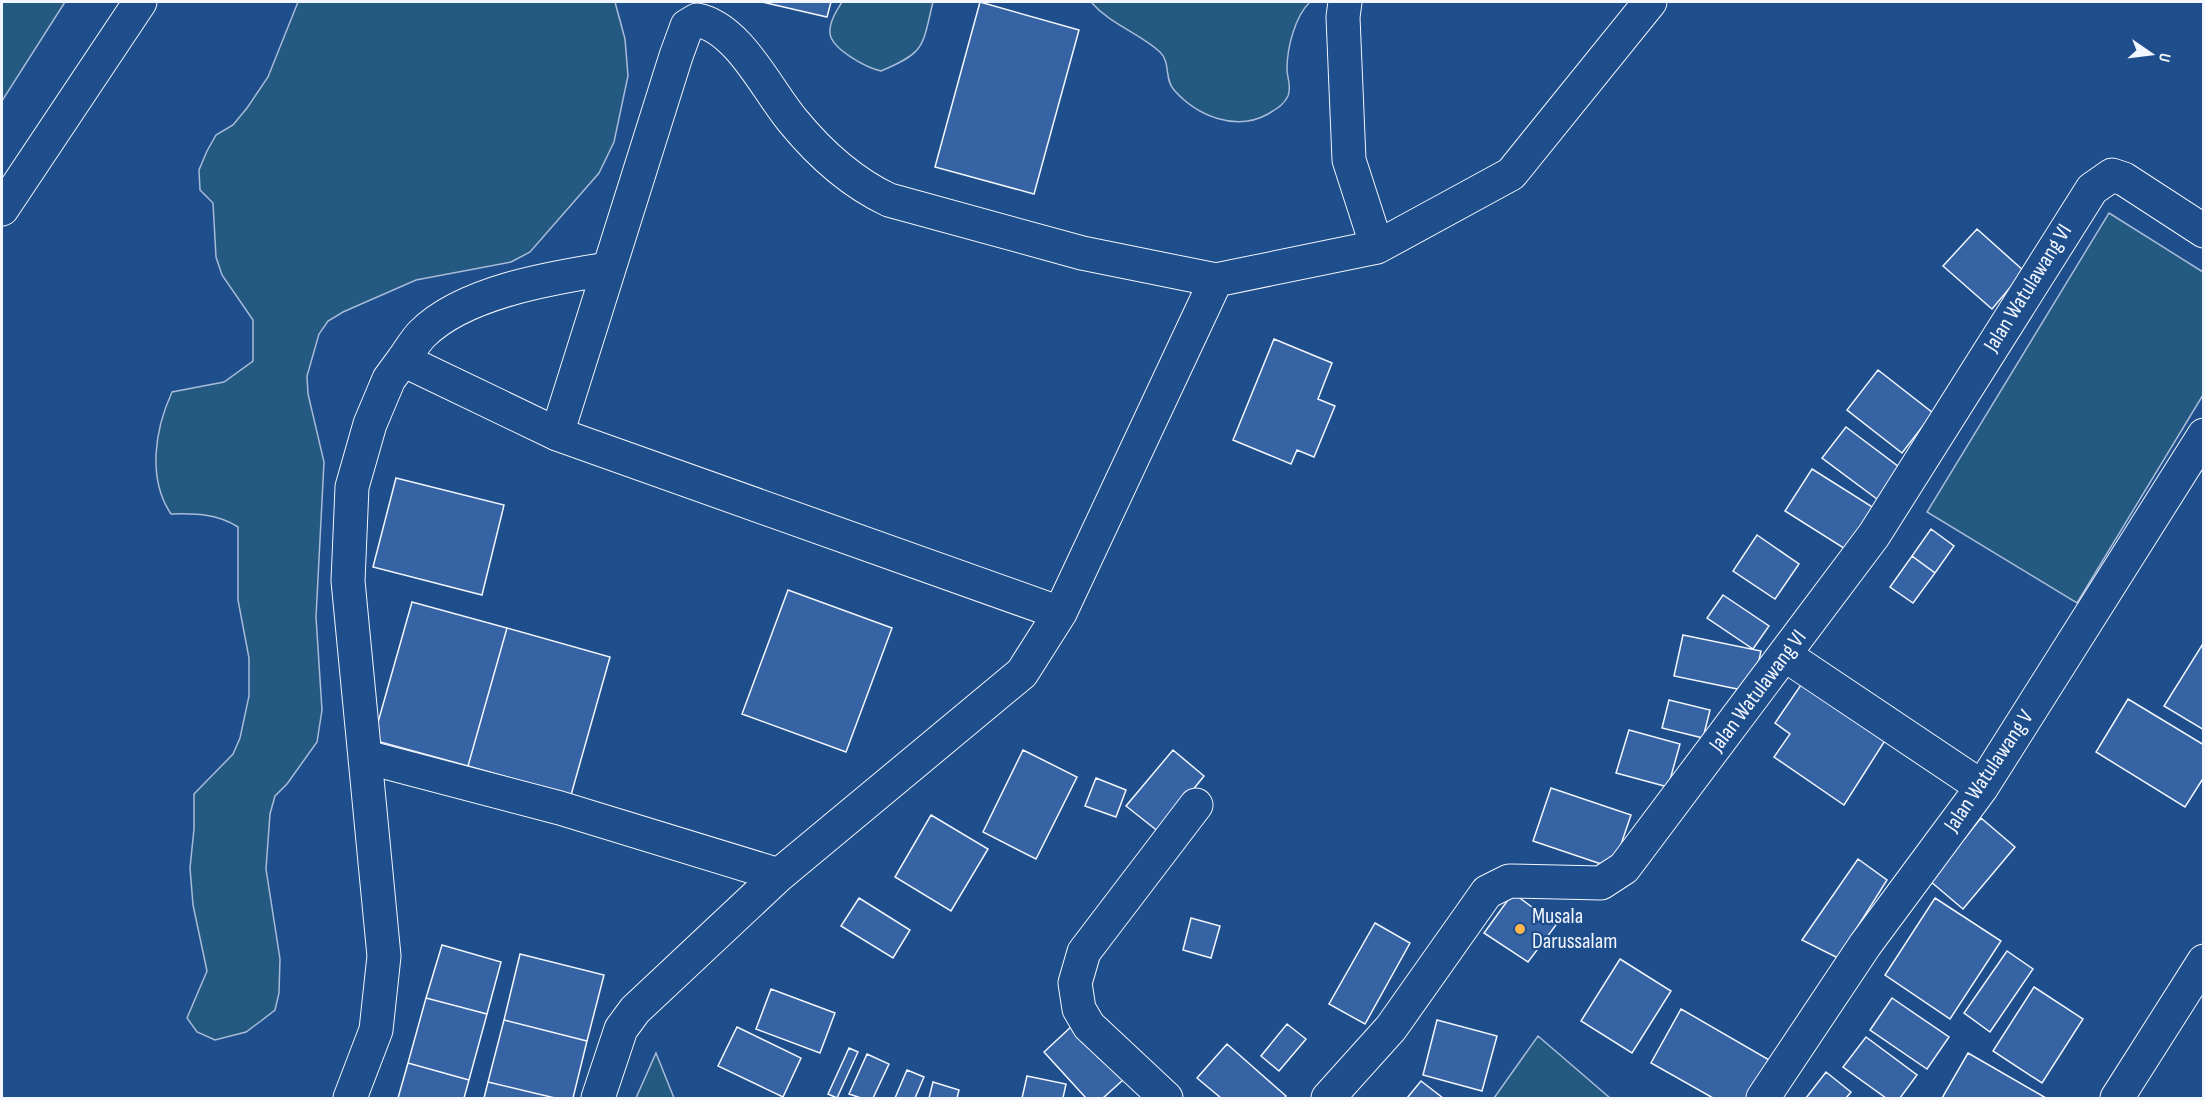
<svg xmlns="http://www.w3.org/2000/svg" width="2205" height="1100" viewBox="0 0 2205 1100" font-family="'Sofia Sans Condensed',sans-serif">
<rect width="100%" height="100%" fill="#1f4e8c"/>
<path fill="#245a82" stroke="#a8bbd7" stroke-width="1.5" d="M2,2H65L2,101Z
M298,2H615L625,39L628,76L614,142L599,173L530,252L511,262L416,280L343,312L328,321L319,334L307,376L308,394L324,462L316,617L322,710L317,742L287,784L275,796L270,814L266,869L280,959L279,993L275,1010L261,1021L246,1032L215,1040L197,1032L187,1018L207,971L193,905L190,868L194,829V794L233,754L240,738L249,696V658L238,600V527C218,514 195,513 171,514C147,478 155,429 172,392L224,382L253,361V320L222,275L216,257L213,203L200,190L199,170L207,151L216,135L233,125L247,108L268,77Z
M842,2H933C922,47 926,52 881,71C867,68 831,49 830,33C829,22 837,10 842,2Z
M1091,2H1310C1295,16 1287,48 1287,69C1287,79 1292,86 1288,96C1284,105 1276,109 1268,114C1236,132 1197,116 1174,90C1164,79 1171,63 1160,52C1138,32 1111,25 1091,2Z
M2109,213L2203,272V395L2077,603L1927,512Z
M1538,1036L1610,1098H1494Z
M656,1053L674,1098H636Z"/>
<path fill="#3563a3" stroke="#f2f6ff" stroke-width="1.5" d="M762,2H831L827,17Z
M980,2L1079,30L1034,194L935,167Z
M1977,229L2024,271L1992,309L1943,266Z
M1274,339L1332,363L1318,399L1335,406L1314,457L1297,450L1291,464L1233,440Z
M1878,370L1933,413L1902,453L1847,410Z
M1846,427L1903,470L1881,502L1822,458Z
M1812,469L1877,510L1850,552L1785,511Z
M396,478L504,505L482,595L373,567Z
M1931,529L1954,546L1935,573L1912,556Z
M1757,535L1799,564L1775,599L1733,571Z
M1912,556L1935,573L1913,603L1890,587Z
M788,590L892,628L846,752L742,714Z
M1723,595L1769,626L1753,649L1707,618Z
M412,602L507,628L468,766L373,740Z
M507,628L610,657L571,795L468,766Z
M1683,635L1761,651L1752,692L1674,676Z
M2204,642V730L2164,706Z
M1803,682L1886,739L1844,805L1774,757L1790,734L1775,723Z
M2128,699L2204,745V777L2185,807L2096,752Z
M1669,700L1710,710L1703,738L1662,728Z
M1629,730L1680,744L1668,787L1616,773Z
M1023,750L1077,777L1036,859L983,832Z
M1173,750L1204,776L1159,832L1126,806Z
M1096,778L1126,790L1116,817L1085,806Z
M1551,788L1631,815L1613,868L1533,841Z
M931,815L988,849L951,911L895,877Z
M1981,818L2015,847L1963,909L1930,881Z
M1858,859L1887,880L1838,958L1802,940Z
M1513,893L1556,925L1528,962L1484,933Z
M859,898L910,930L893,958L841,926Z
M1935,898L2001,941L1950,1019L1885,975Z
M1191,918L1220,926L1211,958L1183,950Z
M1375,923L1410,943L1365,1024L1329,1004Z
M442,945L501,962L487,1014L426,998Z
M2007,951L2033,969L1990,1032L1964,1013Z
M520,954L604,975L587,1041L504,1020Z
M1620,959L1671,991L1632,1053L1581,1021Z
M2034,987L2083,1019L2042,1083L1993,1051Z
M771,989L835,1013L820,1053L756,1029Z
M426,998L487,1014L469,1080L408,1063Z
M1892,998L1949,1037L1927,1069L1870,1030Z
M1681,1009L1771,1061L1749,1098H1713L1651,1063Z
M504,1020L587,1041L573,1098H555L488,1082Z
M1437,1020L1497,1036L1482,1091L1423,1075Z
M1287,1024L1306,1039L1279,1071L1261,1056Z
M1073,1025L1123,1080L1103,1098H1086L1044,1052Z
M737,1027L801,1058L783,1097L718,1066Z
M1866,1037L1917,1075L1900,1098H1886L1843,1067Z
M1227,1044L1286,1096L1284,1098H1221L1197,1078Z
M849,1048L858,1052L837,1098L828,1094Z
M1968,1053L2046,1098H1942Z
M867,1054L889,1064L873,1098H861L849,1094Z
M408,1063L469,1080L464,1098H398Z
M907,1070L924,1077L915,1098H895Z
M1826,1072L1851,1092L1846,1098H1806Z
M1027,1076L1066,1084L1063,1098H1022Z
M1421,1081L1443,1098H1407Z
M488,1082L555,1098H484Z
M933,1082L959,1090L957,1098H929Z"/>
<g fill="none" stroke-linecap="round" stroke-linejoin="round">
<g stroke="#f2f6ff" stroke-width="35">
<path id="street" d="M1345,2L1343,17L1349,160L1377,247
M2,209L140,2
M403,360C409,352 415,341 422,334C464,292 551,278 607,269
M557,434L676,56L687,26L697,20C739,28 767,90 793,121C820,154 851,182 889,200L1082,253L1216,280
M1785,655L1982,787
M366,757L560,808L779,875
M350,1098L376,1030L384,956L348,581L352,487L370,424L389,379L403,360L557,434L1060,613
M598,1098L621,1029L635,1010L779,875L1022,673L1060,613L1216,280L1377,247L1511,174L1650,2
M1166,1098L1089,1026L1079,1009L1075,983L1084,952L1196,805
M1328,1098L1391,1028L1487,892L1509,881L1601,883L1624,868L1874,535L2092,189L2112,175L2124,179L2204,231
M1763,1098L1865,945L1982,787L2204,435"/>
</g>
<g stroke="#f2f6ff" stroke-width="35">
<path id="secondary" d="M2117,1098L2204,961"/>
</g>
<use href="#street" stroke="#1f4e8c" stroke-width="33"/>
<use href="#secondary" stroke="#1f4e8c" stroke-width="33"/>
</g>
<circle fill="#ffb74d" stroke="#1f4e8c" stroke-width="2" cx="1520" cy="929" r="6"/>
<g text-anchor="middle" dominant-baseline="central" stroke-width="4.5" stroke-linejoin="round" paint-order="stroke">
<g font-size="22" fill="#f2f6ff" stroke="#1f4e8c">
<text transform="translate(2028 288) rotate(-58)">Jalan Watulawang VI</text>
<text transform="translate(1758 691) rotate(-53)">Jalan Watulawang VI</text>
<text transform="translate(1989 771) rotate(-56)">Jalan Watulawang V</text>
</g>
<g font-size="22" fill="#f2f6ff" stroke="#1f4e8c" text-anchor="start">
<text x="1532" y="916">Musala<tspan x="1532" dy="25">Darussalam</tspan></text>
</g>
</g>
<rect width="2205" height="1100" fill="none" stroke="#f2f6ff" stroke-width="6"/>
<g transform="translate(2151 54) rotate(104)" stroke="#1f4e8c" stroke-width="4.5" paint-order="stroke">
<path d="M0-4.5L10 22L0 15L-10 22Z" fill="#f2f6ff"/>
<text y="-9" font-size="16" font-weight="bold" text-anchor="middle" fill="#f2f6ff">U</text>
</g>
</svg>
